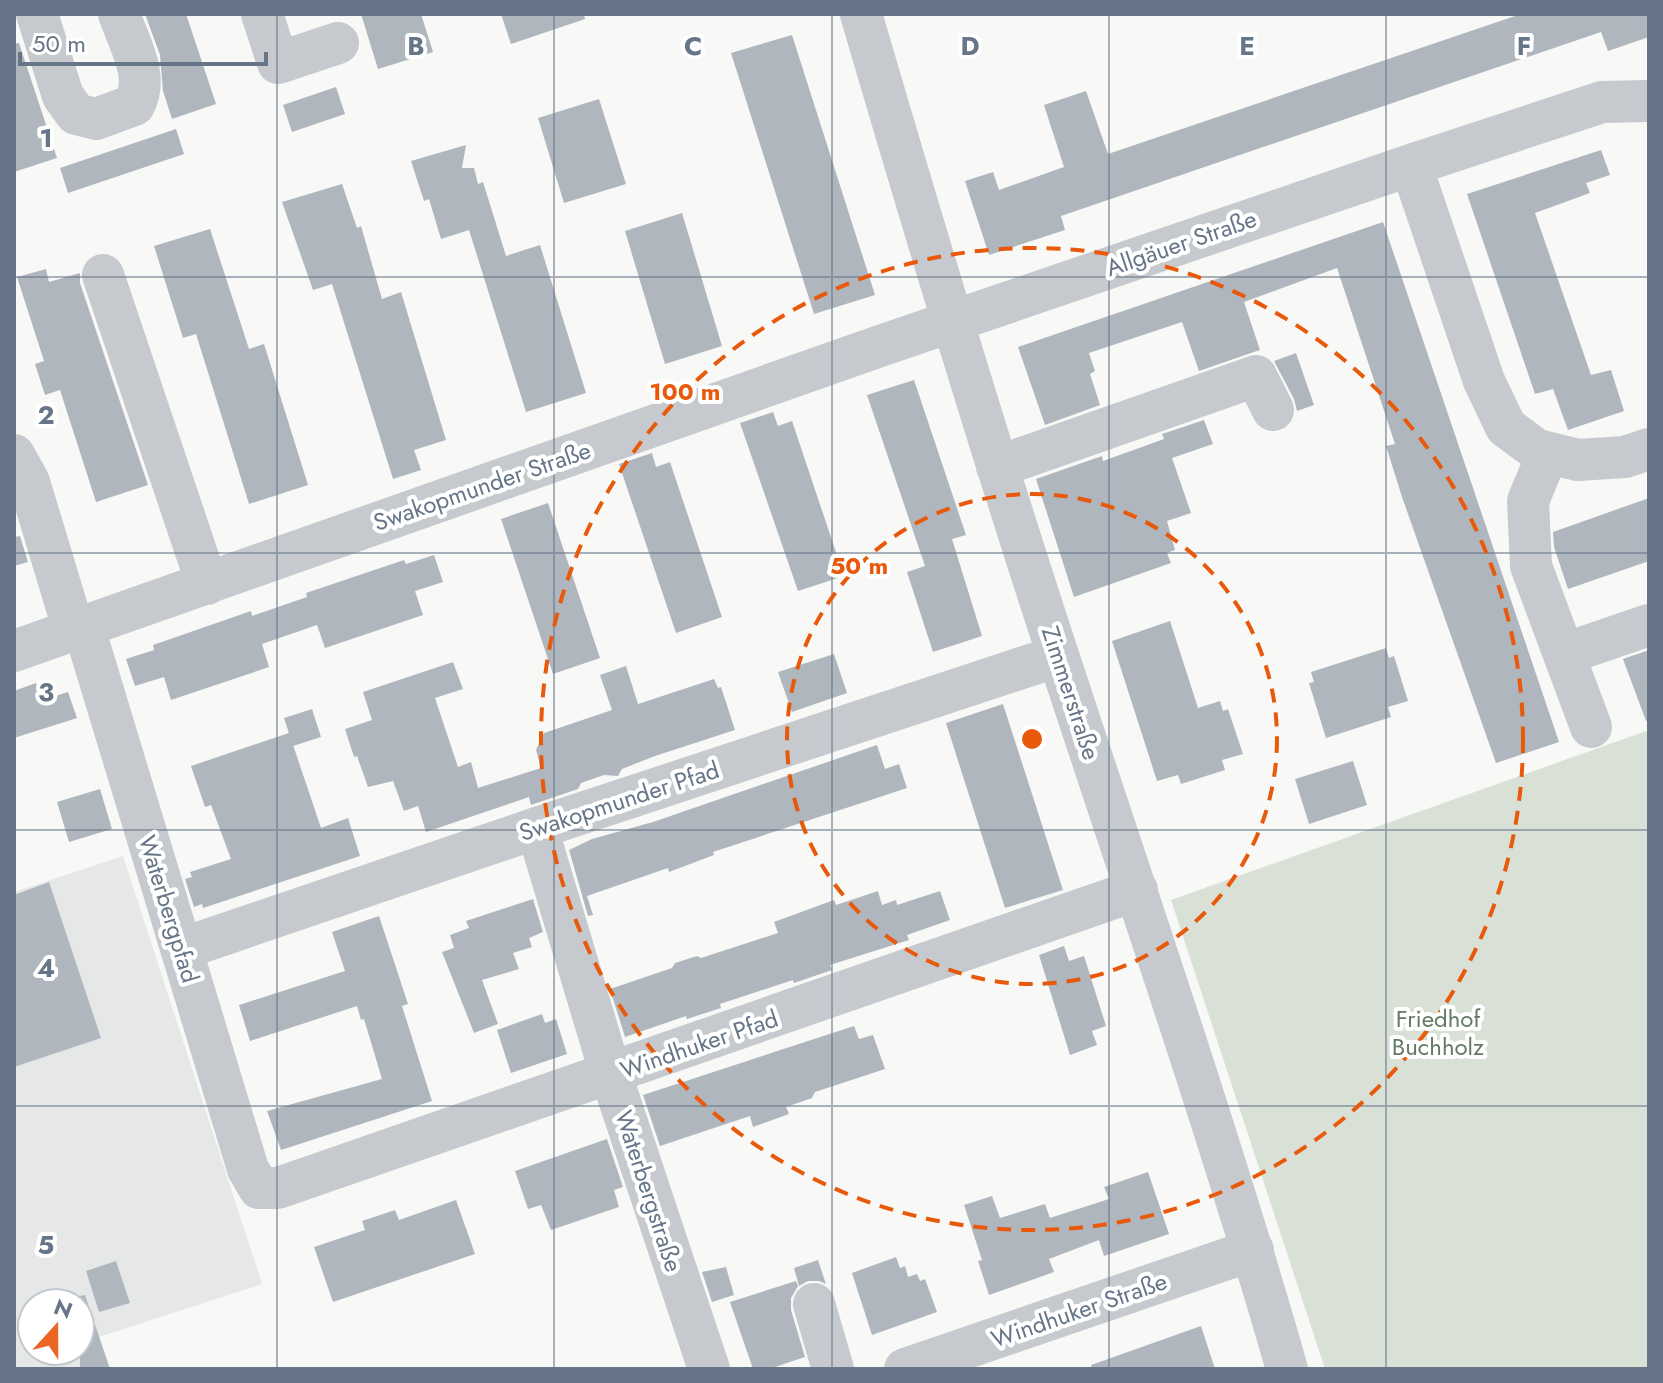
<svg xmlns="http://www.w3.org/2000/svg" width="1663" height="1383" viewBox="0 0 1663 1383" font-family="Jost,sans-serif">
<rect width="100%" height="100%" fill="#f8f9f6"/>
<path fill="#e6e8e7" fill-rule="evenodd" d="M123,856L262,1284L99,1337L110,1369H14V892ZM32,1303H80V1351H32Z"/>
<path fill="#d9e1d7" d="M1649,730V1369H1325L1171,900Z"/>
<path fill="#afb6bd" d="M145,14H186L216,104L172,119L163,91L160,55Z
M361,14H421L433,52L378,69Z
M501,14H584L585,19L511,44Z
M1521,14H1649V37L1608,51L1601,32L1061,216L1065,230L989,255L965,181L993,172L999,190L1064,167L1044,105L1086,91L1108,154Z
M792,35L875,295L814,314L731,53Z
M19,43L57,158L14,172V44Z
M336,87L345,114L292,132L283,105Z
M599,99L626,184L564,203L538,118Z
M176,129L184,154L68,193L60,168Z
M466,145L462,168H474L478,184L483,182L506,256L540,245L586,393L526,412L469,230L441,239L429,199L424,201L411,161Z
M1601,150L1610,175L1586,183L1590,193L1535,213L1591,375L1611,370L1624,411L1568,430L1553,389L1535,394L1467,194Z
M342,184L357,228L361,226L382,299L401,292L446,440L414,450L421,470L393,479L332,284L313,290L282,202Z
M682,213L722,346L665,364L625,231Z
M1383,222L1559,742L1496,763L1402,497L1386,446L1395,444L1337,268L1244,302L1260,350L1251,353L1199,371L1182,322L1089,353L1095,371L1090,374L1100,405L1045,425L1018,347Z
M210,229L249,349L264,344L308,485L249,504L196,334L183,338L154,246Z
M46,269L49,282L80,273V283L148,485L96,502L60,390L45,395L35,364L44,361L17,277Z
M1296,353L1314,405L1297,411L1294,399L1274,361Z
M914,380L966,535L952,539L982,636L933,652L907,572L925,566L867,395Z
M773,412L778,426L792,421L844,576L798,591L740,423Z
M1204,420L1213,444L1172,458L1191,513L1167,521L1175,550L1167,553L1171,563L1074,597L1036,479L1102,456L1103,461L1164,439L1162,434Z
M652,453L656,467L670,462L722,617L676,633L619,464Z
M1649,498V561L1568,589L1554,547L1553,532Z
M548,503L600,658L553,674L501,519Z
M20,536L28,562L14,566V537Z
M434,555L443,582L415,591L423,615L325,648L317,625L262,644L269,667L171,700L164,677L135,686L126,659L154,650L153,645L251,611L252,616L307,597L306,593L404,560L406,564Z
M1170,621L1198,708L1220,701L1223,711L1228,709L1243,754L1222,760L1225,770L1181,784L1178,775L1157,781L1112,641Z
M1386,648L1389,658L1394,656L1408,701L1388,707L1391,717L1326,738L1309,683L1314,682L1311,672Z
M1649,650V720L1646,721L1623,659Z
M834,654L847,693L792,712L778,672Z
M453,662L463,689L435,698L458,767L471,762L478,788L541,768L536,750L544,733L612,710L600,675L626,666L638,704L714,679L718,688L721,687L735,730L655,756L622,769L618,776L604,775L581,783L578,789L531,805L529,797L426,832L418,806L404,811L393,781L368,787L357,756L354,757L345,729L372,720L363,692Z
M36,683L42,700L68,692L77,718L14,738V691Z
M1003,704L1063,890L1005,908L946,723Z
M312,709L321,737L293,746L284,718Z
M289,733L321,828L348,818L360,856L203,908L202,904L194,907L185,879L192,877L190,872L231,859L211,805L205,807L191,766Z
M877,745L885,769L899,764L907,788L713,852L714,855L669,872L668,868L587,896L593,915L588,916L569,850L592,839L653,822Z
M1353,761L1367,805L1309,824L1295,779Z
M100,789L112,829L69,842L57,802Z
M49,882L101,1038L14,1067V895Z
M878,891L882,905L896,900L897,905L940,891L950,920L907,935L909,940L830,965L832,970L794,983L793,980L720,1004L721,1008L687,1019L686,1016L625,1037L610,989L672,968L675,963L697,956L701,958L778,933L774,922L834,900L836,905Z
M533,899L543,932L529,938L532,947L513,953L519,969L482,980L498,1024L474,1033L442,952L454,948L450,935L469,928L466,921Z
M379,916L408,1004L402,1006L432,1101L281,1150L267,1111L382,1079L364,1019L361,1020L357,1006L250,1041L239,1005L345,971L332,932Z
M1064,946L1069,961L1084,956L1106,1026L1092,1031L1097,1045L1070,1055L1039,955Z
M542,1014L545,1023L556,1019L567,1054L511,1073L497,1030Z
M854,1026L859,1039L873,1035L885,1069L815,1092L812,1098L786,1107L789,1114L753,1127L750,1116L660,1146L643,1095Z
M607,1139L623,1187L614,1190L619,1207L551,1230L541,1205L528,1209L515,1171Z
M1148,1172L1169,1234L1104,1256L1099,1240L1049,1259L1054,1272L989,1295L978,1261L982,1260L964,1205L992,1196L1000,1218L1045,1204L1050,1218L1109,1199L1104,1187Z
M456,1200L475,1254L333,1302L314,1247L365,1230L362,1221L395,1210L399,1220Z
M896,1257L900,1268L905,1266L908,1277L917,1274L920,1281L925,1279L937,1312L872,1335L852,1273Z
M818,1260L826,1284L819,1281H808L799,1286L794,1268Z
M116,1261L130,1303L99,1312L86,1271Z
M726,1267L734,1295L712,1302L702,1272Z
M796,1281L798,1286L791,1298V1310L805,1357L769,1369H753L730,1302Z
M85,1295L110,1369H80V1296Z
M1201,1326L1215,1369H1092L1091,1365Z"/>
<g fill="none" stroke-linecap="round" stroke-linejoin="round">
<path stroke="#c6c9cd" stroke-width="42" d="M37,14L63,96L76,114L96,119L134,105C150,77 129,43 119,14
M262,14L278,63L338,43
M861,14C924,229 988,443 1058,655C1136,893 1218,1129 1287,1369
M1411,165L1484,381L1506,427L1537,450L1578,460L1625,457L1649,449
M103,275L207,584
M1548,453L1528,501L1531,566L1591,727
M14,455L29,482L74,631
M997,467L1256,376L1273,410
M84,628L248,1169L259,1188H278L1137,890
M14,651L883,345L1411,165L1602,102L1649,101
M1564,654L1649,625
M537,828L611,1075L709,1369
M181,949L537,828L1058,656
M814,1304L833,1369
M905,1369L1253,1250"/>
</g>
<path fill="none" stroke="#667688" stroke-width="2" stroke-opacity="0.55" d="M277,14V1369M554,14V1369M832,14V1369M1109,14V1369M1386,14V1369M14,277H1649M14,553H1649M14,830H1649M14,1106H1649"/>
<g fill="none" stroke="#e8590c" stroke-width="4" stroke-dasharray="14 10">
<circle cx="1032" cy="739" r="245"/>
<circle cx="1032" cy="739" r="491"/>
</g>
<g text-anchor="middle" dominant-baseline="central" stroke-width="8" stroke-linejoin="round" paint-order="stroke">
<g font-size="24" fill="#667688" stroke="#fff">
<text transform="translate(1181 243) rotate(-19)">Allgäuer Straße</text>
<text transform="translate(482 486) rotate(-19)">Swakopmunder Straße</text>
<text transform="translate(1071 693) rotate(72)">Zimmerstraße</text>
<text transform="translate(619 801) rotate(-18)">Swakopmunder Pfad</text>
<text transform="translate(169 909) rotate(73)">Waterbergpfad</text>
<text transform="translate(699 1044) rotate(-19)">Windhuker Pfad</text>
<text transform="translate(649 1191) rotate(72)">Waterbergstraße</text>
<text transform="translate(1079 1310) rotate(-19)">Windhuker Straße</text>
</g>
<g font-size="24" fill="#647a62" stroke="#fff">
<text x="1438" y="1018">Friedhof<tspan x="1438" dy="28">Buchholz</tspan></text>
</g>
</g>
<g font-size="26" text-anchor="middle" font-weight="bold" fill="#667688" stroke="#fff" stroke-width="8" stroke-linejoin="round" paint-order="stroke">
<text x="416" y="55">B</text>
<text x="693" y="55">C</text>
<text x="970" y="55">D</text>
<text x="1247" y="55">E</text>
<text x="1524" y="55">F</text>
<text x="46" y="147">1</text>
<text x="46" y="424">2</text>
<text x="46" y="701">3</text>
<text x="46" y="977">4</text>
<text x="46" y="1254">5</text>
</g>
<circle cx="1032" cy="739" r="12" fill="#e8590c" stroke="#fff" stroke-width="4"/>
<g font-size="24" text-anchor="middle" font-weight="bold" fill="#e8590c" stroke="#fff" stroke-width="8" stroke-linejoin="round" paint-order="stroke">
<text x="685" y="400">100 m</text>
<text x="859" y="574">50 m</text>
</g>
<rect width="1663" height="1383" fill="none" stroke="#667688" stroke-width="32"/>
<g transform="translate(56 1327) rotate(21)"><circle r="38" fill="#ffffff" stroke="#c2c8cf" stroke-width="2"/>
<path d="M0-6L14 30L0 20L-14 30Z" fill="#eb6524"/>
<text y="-12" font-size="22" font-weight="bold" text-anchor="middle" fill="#667688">N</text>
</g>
<path d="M20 52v12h246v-12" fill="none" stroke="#667688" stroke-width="4"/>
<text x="32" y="52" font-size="24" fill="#667688" stroke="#ffffff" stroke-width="6" paint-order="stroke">50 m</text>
</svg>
